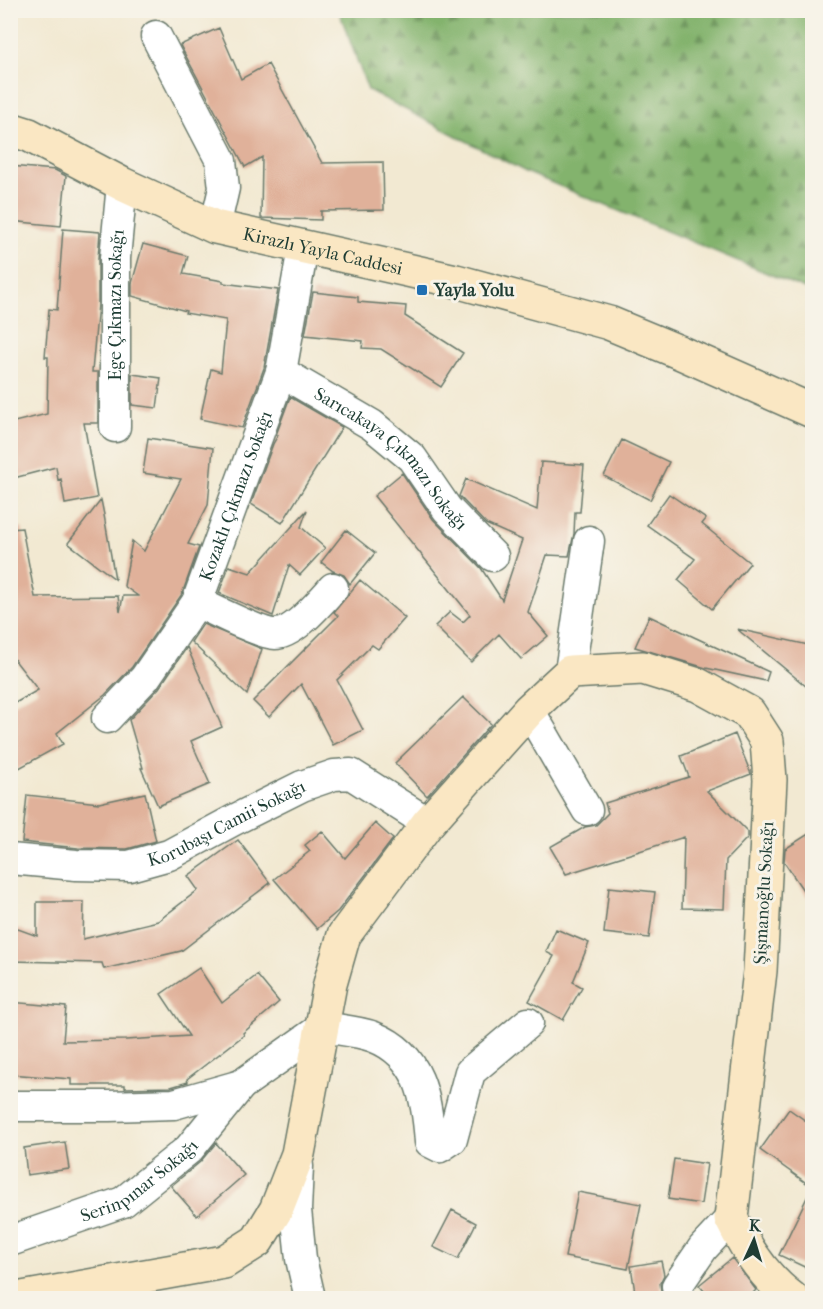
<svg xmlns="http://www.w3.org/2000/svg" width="823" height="1309" viewBox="0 0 823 1309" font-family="'IM FELL French Canon',serif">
<defs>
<pattern id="forest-firs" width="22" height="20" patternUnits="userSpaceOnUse" patternTransform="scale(1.5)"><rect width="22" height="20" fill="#83b36d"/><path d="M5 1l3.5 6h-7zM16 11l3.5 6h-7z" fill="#6b935a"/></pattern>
</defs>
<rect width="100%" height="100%" fill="#f7f3e8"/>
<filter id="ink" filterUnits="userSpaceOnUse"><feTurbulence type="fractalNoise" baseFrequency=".0167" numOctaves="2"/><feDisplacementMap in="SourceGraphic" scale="12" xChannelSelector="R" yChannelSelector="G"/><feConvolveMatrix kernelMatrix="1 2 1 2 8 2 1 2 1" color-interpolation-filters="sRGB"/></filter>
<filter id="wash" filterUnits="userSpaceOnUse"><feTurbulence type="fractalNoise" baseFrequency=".008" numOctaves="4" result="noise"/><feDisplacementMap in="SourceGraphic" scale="24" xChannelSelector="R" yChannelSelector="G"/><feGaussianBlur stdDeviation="1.35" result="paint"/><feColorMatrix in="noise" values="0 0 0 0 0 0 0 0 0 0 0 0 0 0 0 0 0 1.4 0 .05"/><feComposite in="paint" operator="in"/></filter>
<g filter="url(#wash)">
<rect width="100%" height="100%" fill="#f2e9d2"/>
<path fill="url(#forest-firs)" stroke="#517850" stroke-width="1.5" d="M339,11H812V292L526,172L368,90Z"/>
<g id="blocks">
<path fill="#e0b19a" d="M219,28L241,79L268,64L322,163L383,162L384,210L321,211V220L261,218L262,157L245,167L180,45Z
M10,166L55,170L66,176L61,226L10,221Z
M63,229L100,232L98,258V304L92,372H98V423H84L97,498L65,504L61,479L58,480L56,467L10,479V423L47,414L48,357H45L49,309L57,310Z
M143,244L188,256L183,274L223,281V283L278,290L264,368L242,428L200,419L211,369L221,372L226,320L185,313L186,311L132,296V283Z
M313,292L358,297V302L406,306L405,316L463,353L441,387L381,349L362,348L363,341L305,335Z
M132,374L161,378L157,408L132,405Z
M290,397L342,427L282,523L251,504L273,444L278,435H276Z
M148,438L213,448L208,505L188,544L199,547L182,594L132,667L105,695L57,733L63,744L10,773V706L38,690L10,654V529L22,528L35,597L118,596L120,612L123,596H138L124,586L132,541L144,551L181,479L143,473Z
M622,440L669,462L650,500L604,476Z
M541,462L584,465L580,512H575L574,534L569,556L547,555L528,612L548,636L521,659L499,634L471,662L435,626L450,612L463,622L470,615L374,496L402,473L433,519L481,568L502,600L522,540L486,524L459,496L466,479L537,510Z
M669,494L706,519L702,524L750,563L712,609L678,580L695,559L647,525Z
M101,500L104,515L115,579L68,543Z
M307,510L301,527L325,548L300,575L289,565L273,616L219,593L229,566L250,573Z
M346,530L375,553L350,584L344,575L333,571L321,562Z
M360,580L405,618L378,649L372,645L337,680L363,730L333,745L301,684L269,717L253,701L338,616L334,612Z
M649,616L769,672L766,681L706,668L635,647Z
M203,624L262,649L247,695L191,642Z
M737,629L813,646V692Z
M187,647L222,727L191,741L210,784L158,806L141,768H143L129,720L159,688Z
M463,697L491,724L427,796L395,763Z
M735,734L751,774L707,791L748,832V837L726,860L724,909L682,908L684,837L566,874L550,847L585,827L596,825L608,813L605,803L689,777L681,756Z
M145,793L156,841L127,849L78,848L22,842L27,795L99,803Z
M375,823L393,839L338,911L317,929L274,879L310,851L305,845L322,831L345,858Z
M813,831V905L784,862L785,849Z
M238,840L270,883L181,951L104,969L102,963L10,961V926L37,936V902H84L83,939L158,921L198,890L188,876Z
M609,887L655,892L649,938L604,933Z
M556,929L589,943L573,982L582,987L563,1020L529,1001L554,956L546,952Z
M199,968L222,1003L257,975L279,1002L243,1033L244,1035L187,1079L188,1082L171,1087L125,1088V1085H71V1079L10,1074V1002L66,1007L63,1041L126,1040L189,1036L161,994Z
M789,1109L813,1126V1271L779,1255L812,1187L760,1150Z
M65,1142L69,1169L27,1175L24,1148Z
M216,1143L244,1175L197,1216L171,1186L200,1162Z
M674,1159L707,1164L701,1204L668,1199Z
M578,1192L641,1204L628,1269L565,1257Z
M452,1210L476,1223L458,1259L433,1247Z
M732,1258L756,1290L747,1299H711L699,1285Z
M661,1261L664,1275L660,1283L662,1299H636L631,1266Z"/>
</g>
</g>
<g filter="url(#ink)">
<use href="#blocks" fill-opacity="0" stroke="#69796b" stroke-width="1.5"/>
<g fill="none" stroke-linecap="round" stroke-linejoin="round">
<g stroke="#69796b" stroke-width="33">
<g id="street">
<path d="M156,36L221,161L224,188L215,227"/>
<path id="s1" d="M281,372L372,425L412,458L447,509L493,556"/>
<path id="s2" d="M115,427V258L122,184"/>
<path d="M197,602C212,609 261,634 275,634C294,634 321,601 333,588"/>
<path d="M570,672L589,541"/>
<path d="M529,710L587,810"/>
<path id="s3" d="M107,718L145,678L197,602L281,372L303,248"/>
<path id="s4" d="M10,859L76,865L129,866L169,855L234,820L302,786L334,775L351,774L428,823"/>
<path d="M10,1106H109L174,1104L241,1085L323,1027C339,1030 358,1031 374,1037C420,1055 427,1098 430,1142L440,1147L452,1139L470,1072L528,1023"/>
<path d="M298,1166L296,1210L301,1259L310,1298"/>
<path id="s5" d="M10,1241L123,1202L189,1149L241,1085"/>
<path d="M680,1298L677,1286L703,1248L731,1218"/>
</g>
</g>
<g stroke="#69796b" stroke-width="36">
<g id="secondary">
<path id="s6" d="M10,129L29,135L122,184L215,227L456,281L609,323L679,352L812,411"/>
<path d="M22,1298L224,1262L257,1241L276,1210L298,1154L330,984L344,935L428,823L529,710L570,672L643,668L698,685L749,713L767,741L770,780L760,971L731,1218C745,1247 766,1279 792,1298"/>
</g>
</g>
<use href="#street" stroke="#fff" stroke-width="30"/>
<use href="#secondary" stroke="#fae7c3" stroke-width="33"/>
</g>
</g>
<rect fill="#1f6fb2" stroke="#f7f3e8" stroke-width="2" x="416" y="284" width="12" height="12" rx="3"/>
<g text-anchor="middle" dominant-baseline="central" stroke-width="6" stroke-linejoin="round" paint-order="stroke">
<g font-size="18" fill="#1f3d34" stroke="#f7f3e8">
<text stroke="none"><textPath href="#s6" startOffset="338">Kirazlı Yayla Caddesi</textPath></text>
<text stroke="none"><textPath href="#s2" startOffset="122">Ege Çıkmazı Sokağı</textPath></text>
<text stroke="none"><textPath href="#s1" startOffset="142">Sarıcakaya Çıkmazı Sokağı</textPath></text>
<text stroke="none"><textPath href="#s3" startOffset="260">Kozaklı Çıkmazı Sokağı</textPath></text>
<text stroke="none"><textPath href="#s4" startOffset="226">Korubaşı Camii Sokağı</textPath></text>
<text transform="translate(764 893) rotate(-87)">Şişmanoğlu Sokağı</text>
<text stroke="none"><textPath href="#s5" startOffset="144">Serinpınar Sokağı</textPath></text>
</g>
<g font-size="18" font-weight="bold" fill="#1f3d34" stroke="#f7f3e8" text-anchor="start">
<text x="434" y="290">Yayla Yolu</text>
</g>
</g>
<rect width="823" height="1309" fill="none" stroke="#f7f3e8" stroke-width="36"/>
<g transform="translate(754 1240) rotate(4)" stroke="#f7f3e8" stroke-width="4.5" paint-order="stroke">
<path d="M0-4.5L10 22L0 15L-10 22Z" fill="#1f3d34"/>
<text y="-9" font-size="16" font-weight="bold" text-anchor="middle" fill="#1f3d34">K</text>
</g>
</svg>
